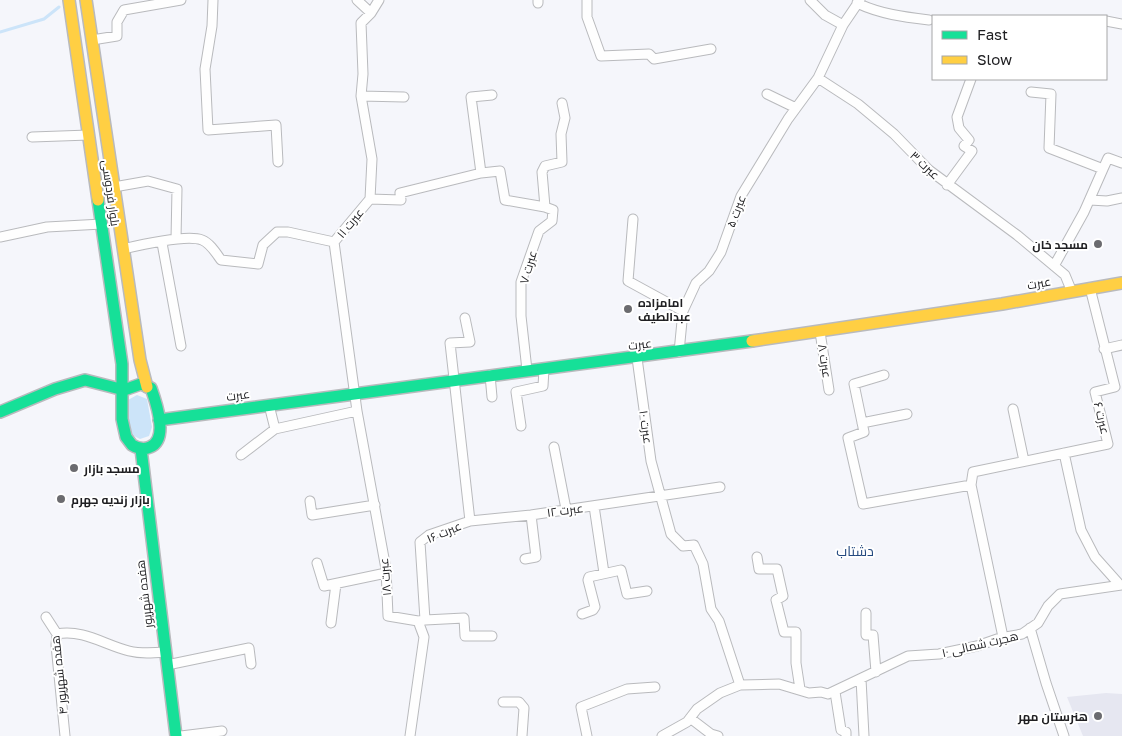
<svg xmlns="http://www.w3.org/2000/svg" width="1122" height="736" viewBox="0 0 1122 736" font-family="'Golos Text',Cairo,sans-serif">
<rect width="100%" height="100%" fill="#f5f6fb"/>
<path fill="#e6e7f1" d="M1106,693L1122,694V736H1083L1067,697Z"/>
<path fill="#cce4f9" d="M137,395L147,399L152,427L149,436L140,439L132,435L127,411L128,400Z"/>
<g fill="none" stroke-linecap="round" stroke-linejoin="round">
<path stroke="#cce4f9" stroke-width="3" d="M0,32L44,19L59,7"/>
<g stroke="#b9babd" stroke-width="11">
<path id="street" d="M213,0L212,26L205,69L208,130L276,125L278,162
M357,0L371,13
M379,0L371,13L361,23L363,74L361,96L372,159L370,199L334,242L357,411L386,569L388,616L418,621L424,637L410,736
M587,0V17L601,56L649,54L654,59L711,49
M810,0L825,15L843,25
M860,0L843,25L818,78L858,104L894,134L929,170L1017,235L1065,275L1072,292
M538,3V0
M857,3C880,14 904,17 929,20
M1106,21L1122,24
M92,40L117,36V22L124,10L181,0
M1031,92L1051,94L1049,148L1103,169L1084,212L1054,266
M767,94L796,108
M361,96L404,97
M32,137L89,135
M1103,169L1108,158L1122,163
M481,173L500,171L505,200L545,207L542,172L545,166L562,162L561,134L565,118L562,103
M947,185L972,151L964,146L969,140L959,128L957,117L971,79
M114,187L148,181L177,189L176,239
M370,199L401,200L400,193L481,173L471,97L492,95
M1090,200L1107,201L1122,198
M633,219L628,281L683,311
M0,237L47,227L102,224
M162,243L181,346
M123,249C140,245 187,234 202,240C210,243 216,253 221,260L258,264L263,245L277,232H288L334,242
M820,332L829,390
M1104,349L1122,345
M679,352L683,311L696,283L709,271L721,252L741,196L788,119L818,78
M637,358L651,461L671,534L683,546L694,545L703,564L711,609L719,621L740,685
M527,370L521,316V282L539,231L552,221L553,210L545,207
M490,375L492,397
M884,375L854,384L864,432L848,438L863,504L971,485L1003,637
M269,405L275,429
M1013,409L1024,461
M862,423L907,414
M521,426L516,392L543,386L544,369
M554,447L566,509
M1064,453L1081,530L1095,557L1120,585
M241,455L275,429L357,411
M971,485L973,472L1108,444L1095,392L1115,387L1090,288
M310,501L312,515L375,505
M594,506L604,573
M470,521L531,515L720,487
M757,557L759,569H777L783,596L776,600L784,632H796V663L800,689
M525,559L536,557L531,515
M317,563L324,586L386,573
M866,613V635H873L876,672
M582,614L593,610L595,607L588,580L589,577L621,570L627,594L647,591
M46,617L57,634L56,645L65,736
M425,620L464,618L465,636H492
M418,621L425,620L420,542L429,535L470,521L450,343L470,342L465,318
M331,623L336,584
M1030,628L1046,683L1064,736
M57,634C83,629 105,645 129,651C141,654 153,653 165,652
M167,665L249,648L251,664
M861,679L864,736
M835,692L841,730L846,732V736
M503,702H519L524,708L522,736
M690,718L711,734L718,736
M181,736L222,731
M587,736L581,707L627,689L655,687
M662,736L687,722L697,709L720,693L740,685L779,684L809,693L821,692L828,694L908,656L939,654L977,646L1000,638L1022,634L1038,623L1048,606L1060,594L1122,585"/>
</g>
<g stroke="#b9babd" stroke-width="14">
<path id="fast" d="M98,200L122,364V419L126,437L132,445C137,448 144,450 150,447C169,439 156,402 151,388L141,384L124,390
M0,412L55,389L85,380L124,390
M159,420L752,341
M141,449L176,736"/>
</g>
<g stroke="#b9babd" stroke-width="14">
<path id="slow" d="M69,0L98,200
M86,0L140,360L147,387
M752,341L1002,304L1122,283"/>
</g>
<use href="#street" stroke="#fefefe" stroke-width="9"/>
<use href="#fast" stroke="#16e098" stroke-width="11"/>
<use href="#slow" stroke="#ffcf43" stroke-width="11"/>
</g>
<g fill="#6b6b6f" stroke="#fff" stroke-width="2">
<circle cx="1098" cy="244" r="5"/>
<circle cx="628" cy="309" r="5"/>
<circle cx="74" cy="468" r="5"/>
<circle cx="61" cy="499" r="5"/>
<circle cx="1098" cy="716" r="5"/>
</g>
<g text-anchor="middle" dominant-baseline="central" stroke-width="4" stroke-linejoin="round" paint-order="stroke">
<g font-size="12" fill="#202023" stroke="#fff">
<text transform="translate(925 165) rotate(43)">عبرت ۳</text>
<text transform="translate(111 193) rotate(82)">بلوار فردوسی</text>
<text transform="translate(736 211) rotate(-69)">عبرت ۵</text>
<text transform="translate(350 223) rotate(-50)">عبرت ۱۱</text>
<text transform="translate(528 267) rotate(-74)">عبرت ۷</text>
<text transform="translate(1039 283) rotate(-10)">عبرت</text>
<text transform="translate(640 344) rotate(-7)">عبرت</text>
<text transform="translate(825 361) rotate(81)">عبرت ۸</text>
<text transform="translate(238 395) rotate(-8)">عبرت</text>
<text transform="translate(1102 418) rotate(76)">عبرت ۶</text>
<text transform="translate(646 427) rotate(82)">عبرت ۱۰</text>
<text transform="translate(565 510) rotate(-8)">عبرت ۱۲</text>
<text transform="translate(444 532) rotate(-23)">عبرت ۱۶</text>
<text transform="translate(385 577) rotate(-95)">عبرت ۱۸</text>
<text transform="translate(144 594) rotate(-97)">هفده شهریور</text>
<text transform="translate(980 644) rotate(-13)">هجرت شمالی ۱۰</text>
<text transform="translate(59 675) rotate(-96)">هفده شهریور ۴</text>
</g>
<g font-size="12" font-weight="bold" fill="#202023" stroke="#fff" text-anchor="start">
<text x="1088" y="244" text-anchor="end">مسجد خان</text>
<text x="638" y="302">امامزاده<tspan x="638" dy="14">عبدالطیف</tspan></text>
<text x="84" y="468">مسجد بازار</text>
<text x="71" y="499">بازار زندیه جهرم</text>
<text x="1088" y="716" text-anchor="end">هنرستان مهر</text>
</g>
<g font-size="14" fill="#24497f" stroke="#fff">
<text x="855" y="550">دشتاب</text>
</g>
</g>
<rect x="932" y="15" width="175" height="65" fill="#ffffff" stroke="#a6a6a7"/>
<rect x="942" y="31" width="25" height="8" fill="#16e098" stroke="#a6a6a7"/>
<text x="977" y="40" font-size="15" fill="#202023">Fast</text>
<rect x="942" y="56" width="25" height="8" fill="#ffcf43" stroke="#a6a6a7"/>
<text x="977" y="65" font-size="15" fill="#202023">Slow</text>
</svg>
